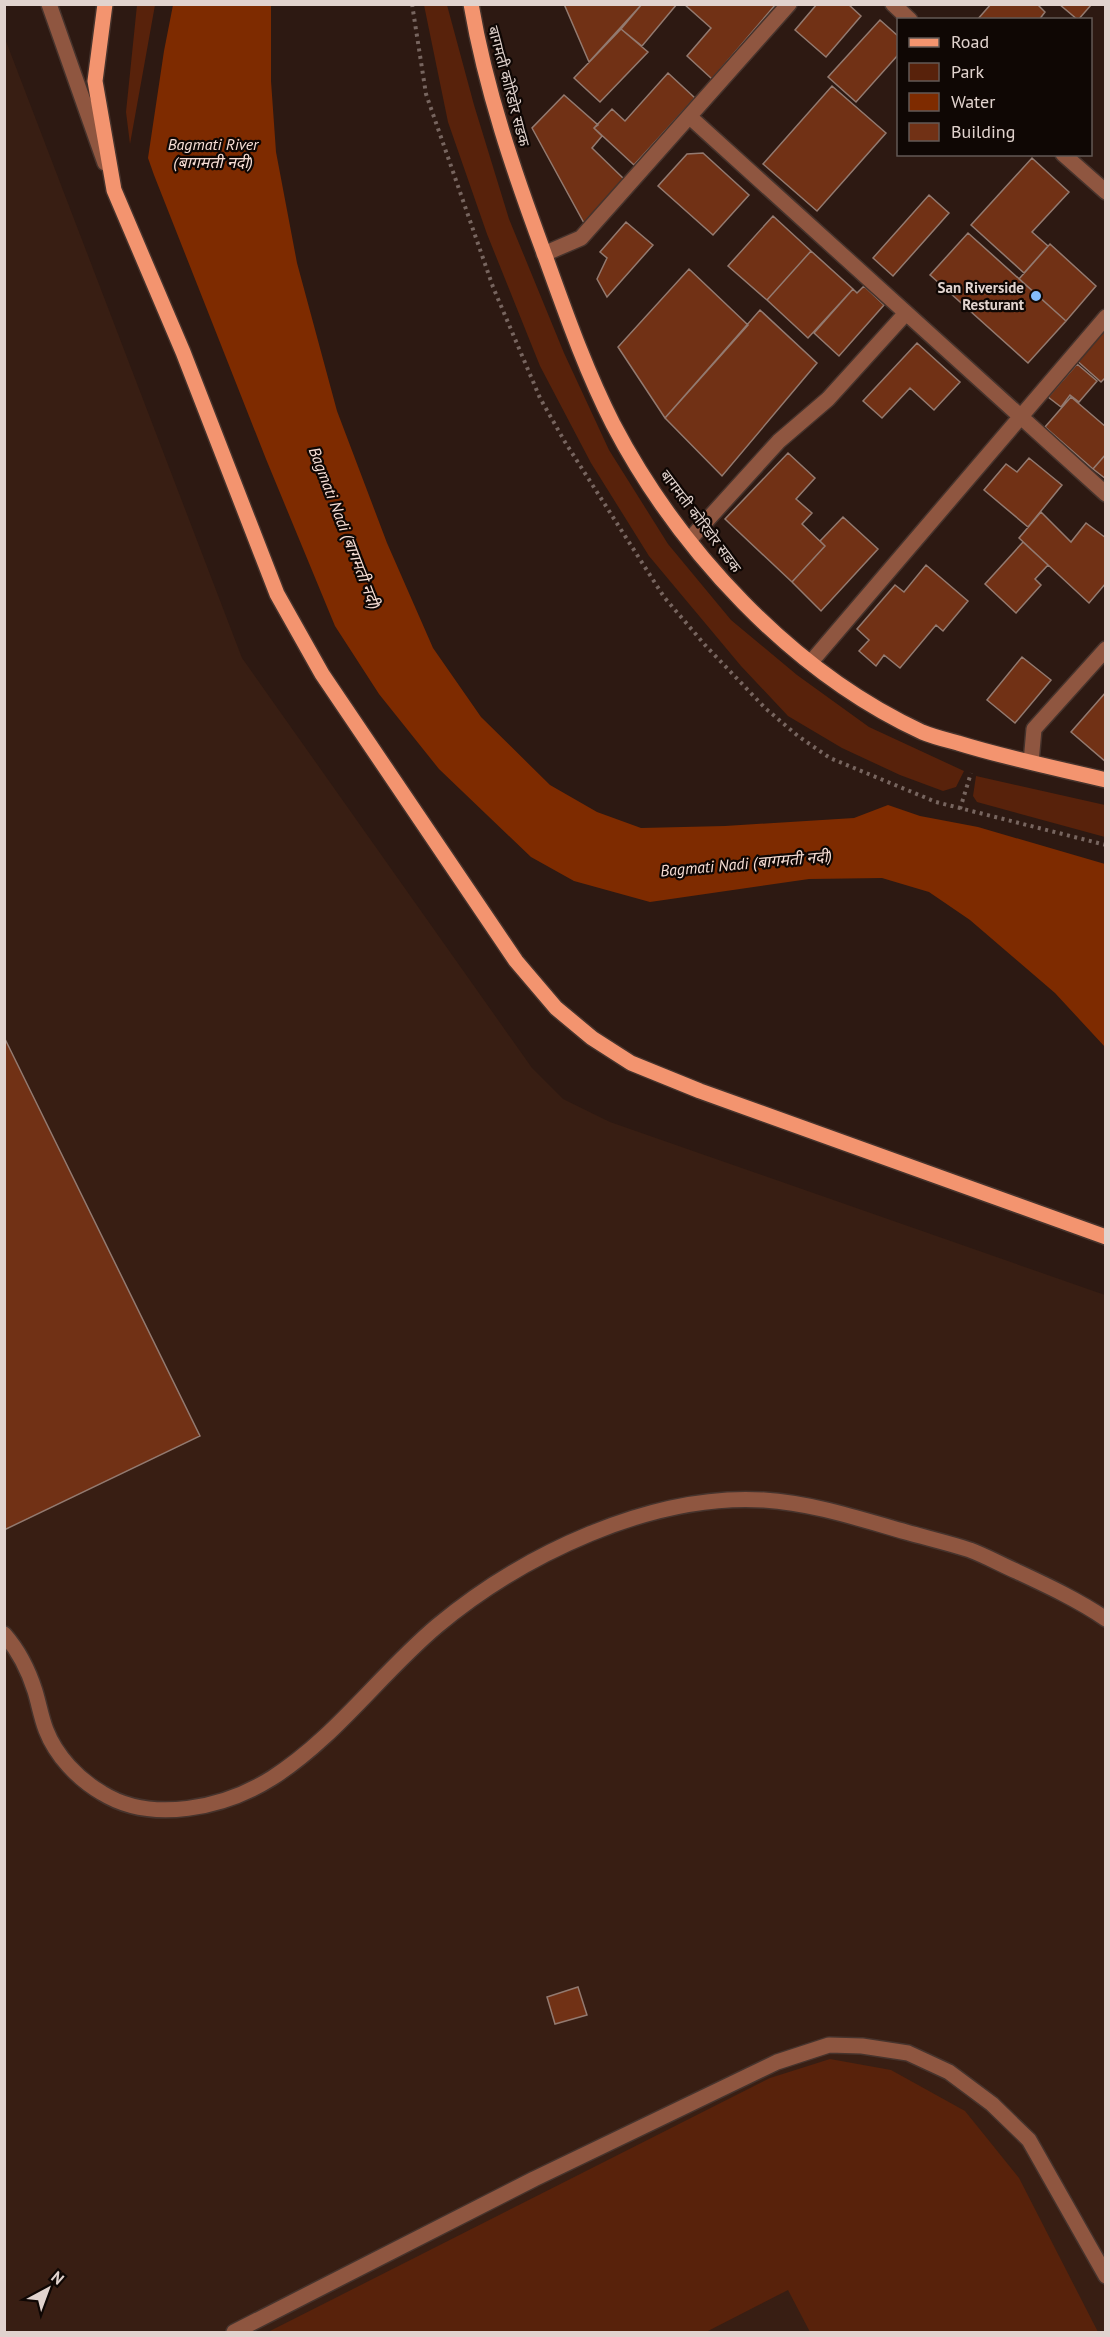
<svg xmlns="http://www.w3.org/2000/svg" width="1110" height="2337" viewBox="0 0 1110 2337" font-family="'PT Sans','Noto Sans Devanagari',sans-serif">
<rect width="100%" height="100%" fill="#2d1912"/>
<path fill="#381e13" d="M4,36L242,658L532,1068L563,1099L610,1122L1105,1295V2332H5Z"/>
<path fill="#58220b" d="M137,5H155L130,144L126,112Z
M424,5H447L474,105L509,219L564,353L609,450L668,544L731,620L797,675L869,727L964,771L956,787L943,791L900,775L842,748L788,716L741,666L649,556L591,463L540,366L487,234L448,122Z
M976,776L1105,805V837L977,802L973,796Z
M830,2059L891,2070L965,2111L1019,2178L1098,2332H810L788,2290L706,2332H268L770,2078Z"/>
<path fill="#7e2b00" d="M173,5H271V81L276,152L297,263L337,411L387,543L433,648L481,717L550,785L597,812L641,828L725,826L854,818L888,805L920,816L978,827L1105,864V1047L1055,993L970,920L929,892L882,878L809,879L650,902L574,881L531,857L439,769L379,694L335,626L266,459L154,175L148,158L164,51Z"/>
<path fill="#713115" stroke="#937a70" stroke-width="1.5" d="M564,4H642L589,62Z
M642,4H677L642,46L621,29Z
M684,4H776L712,79L687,56L711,28Z
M817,4H848L861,16L826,57L795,30Z
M991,4H1037L1045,12L1039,20H977Z
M1059,4H1092L1078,20Z
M880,20L898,36V55L856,102L828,77Z
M621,29L648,52L600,102L574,78Z
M668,73L695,98L634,165L594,128L612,109L625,121Z
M832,86L886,133L817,211L763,164Z
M564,95L598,125L594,128L602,136L592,148L624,179L584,223L532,128Z
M703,153L749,195L713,235L658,186L687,154Z
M1032,158L1069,192L1032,232L1048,246L1024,273L971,225Z
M929,195L949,213L893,276L873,258Z
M773,216L811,251L767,300L728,266Z
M626,222L653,245L607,297L597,279L607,258L600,252Z
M968,233L1066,321L1028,363L930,275Z
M1050,244L1096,286L1066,321L1019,279Z
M811,251L853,289L808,338L767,300Z
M689,269L748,325L665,418L618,347Z
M864,286L884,305L839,356L814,333L853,289L857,293Z
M760,310L817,363L722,476L665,418Z
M1106,324V377L1101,382L1075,359Z
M917,343L960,382L934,410L910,388L882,418L863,401Z
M1077,364L1097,381L1079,402L1070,395L1061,407L1048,397Z
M1071,397L1106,427V454L1093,469L1045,427Z
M788,453L815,478L796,499L812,513L802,524L825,546L792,582L725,519Z
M1106,454V479L1093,469Z
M1029,458L1062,485L1028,527L984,490L1006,464L1017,472Z
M1041,512L1071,542L1086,523L1106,538V583L1089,603L1019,538Z
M843,517L878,549L821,611L792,582L825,546L820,541Z
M1023,542L1048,565L1035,579L1041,585L1016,613L985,584Z
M926,565L968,601L943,631L936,625L900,668L884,655L876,666L859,651L869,640L857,629L895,585L904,592Z
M1022,657L1051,680L1015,723L987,700Z
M1106,692V762L1071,732Z
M4,1037L200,1436L4,1530Z
M578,1987L587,2015L555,2024L547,1997Z"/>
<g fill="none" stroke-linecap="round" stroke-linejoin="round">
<g stroke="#46332c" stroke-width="18">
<path id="minor" d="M49,4L105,163
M893,4L910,20
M690,117L1106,494
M1063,154L1106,192
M544,254L581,238L789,4
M690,539L779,441L828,399L906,313
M811,662L1106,317
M1031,762L1034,729L1106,649
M4,1634C19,1651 28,1669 35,1691C39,1704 41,1717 46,1730C56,1756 78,1779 102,1793C152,1824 224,1808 272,1778C335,1738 380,1674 437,1626C522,1555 651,1493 764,1500C812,1503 860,1519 906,1532C927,1538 949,1543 970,1550C986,1556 1002,1565 1018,1572C1048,1586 1078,1600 1106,1619
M234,2332L534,2179L777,2062L829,2045L862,2046L908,2053L949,2072L992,2104L1029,2140L1106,2276"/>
</g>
<g stroke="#46332c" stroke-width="18">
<path id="major" d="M105,4L95,81L114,190L183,352L277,594L322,674L516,961L556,1008L592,1038L631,1063L700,1091L1106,1237
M471,4C486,91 514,172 544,253C565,311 585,369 613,424C679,550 792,672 922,732C934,737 947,740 958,743C1006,758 1056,768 1106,780"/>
</g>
<path stroke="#77655f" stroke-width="4" stroke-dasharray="3 4.5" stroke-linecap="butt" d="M412,4L426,94L493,287L540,398L565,442L664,597L705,645L765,708L798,736L830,758L936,802L1106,845
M960,809L971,773"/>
<use href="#minor" stroke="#8f5640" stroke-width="15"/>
<use href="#major" stroke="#f3946f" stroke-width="15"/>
</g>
<circle fill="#84bcfb" stroke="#0f0704" stroke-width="2" cx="1036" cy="296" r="6"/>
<g text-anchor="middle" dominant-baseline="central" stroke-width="4.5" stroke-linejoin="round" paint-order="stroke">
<g font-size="15" fill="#e1d3ce" stroke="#0f0704">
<text transform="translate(509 86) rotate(75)">बागमती कोरिडोर सडक</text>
<text transform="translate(701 521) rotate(53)">बागमती कोरिडोर सडक</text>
</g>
<g font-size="15" font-weight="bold" fill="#e1d3ce" stroke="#0f0704" text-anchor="end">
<text x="1024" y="287">San Riverside<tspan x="1024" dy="17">Resturant</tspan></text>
</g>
<g font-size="16" font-style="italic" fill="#f7ded5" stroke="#0f0704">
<text x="213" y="144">Bagmati River<tspan x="213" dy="18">(बागमती नदी)</tspan></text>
<text transform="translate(345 528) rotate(69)">Bagmati Nadi (बागमती नदी)</text>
<text transform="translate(746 863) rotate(-5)">Bagmati Nadi (बागमती नदी)</text>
</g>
</g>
<rect width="1110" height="2337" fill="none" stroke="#e1d3ce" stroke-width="12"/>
<rect x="897" y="18" width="195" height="138" fill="#0f0704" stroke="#635955" stroke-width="1.5"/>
<rect x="909" y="38" width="30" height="9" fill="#f3946f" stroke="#635955" stroke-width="1.5"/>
<text x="951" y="48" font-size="18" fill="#e1d3ce">Road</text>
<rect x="909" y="63" width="30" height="18" fill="#58220b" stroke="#635955" stroke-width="1.5"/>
<text x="951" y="78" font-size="18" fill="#e1d3ce">Park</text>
<rect x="909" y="93" width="30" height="18" fill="#7e2b00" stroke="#635955" stroke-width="1.5"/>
<text x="951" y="108" font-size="18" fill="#e1d3ce">Water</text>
<rect x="909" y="123" width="30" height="18" fill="#713115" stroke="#635955" stroke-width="1.5"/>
<text x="951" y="138" font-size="18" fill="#e1d3ce">Building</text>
<g transform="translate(48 2289) rotate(41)" stroke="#0f0704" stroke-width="4.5" paint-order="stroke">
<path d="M0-4.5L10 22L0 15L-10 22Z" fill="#e1d3ce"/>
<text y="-9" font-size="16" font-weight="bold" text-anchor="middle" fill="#e1d3ce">N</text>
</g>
</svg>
